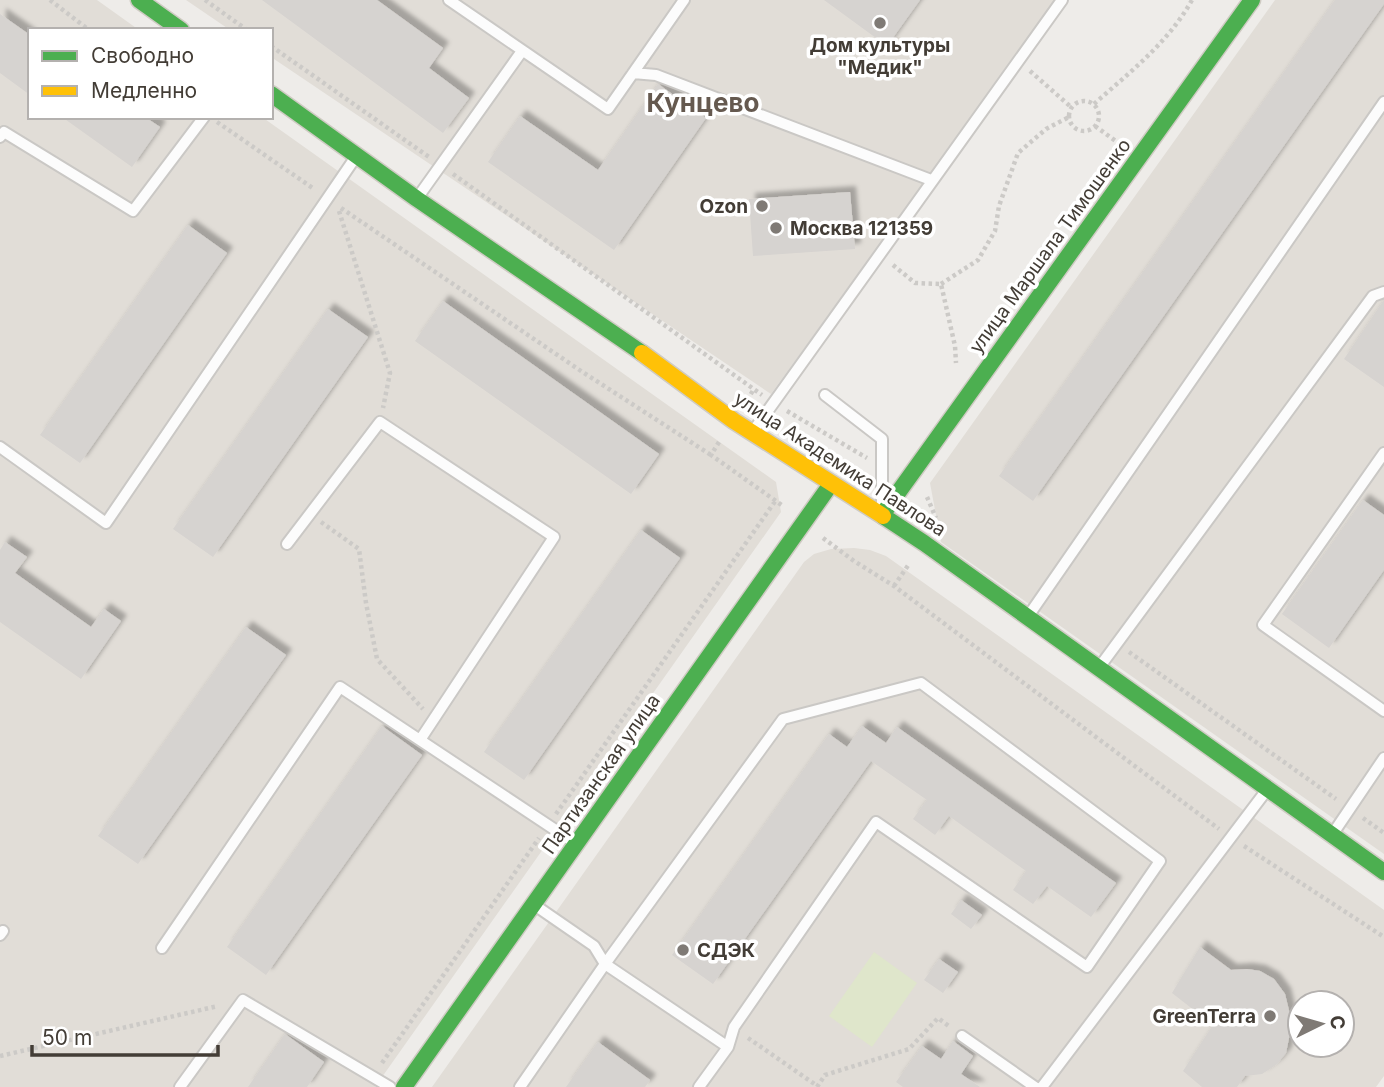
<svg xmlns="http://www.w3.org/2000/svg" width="1384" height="1087" viewBox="0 0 1384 1087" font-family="Inter,sans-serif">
<defs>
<filter id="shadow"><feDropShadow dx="6" dy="-6" stdDeviation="2" flood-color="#0004"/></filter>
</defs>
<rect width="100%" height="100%" fill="#eeece9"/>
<path fill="#e1ddd7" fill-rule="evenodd" d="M0,0H97L139,30H30V117H262L776,482L781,512L375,1087H0Z
M186,0H1057L771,394L271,57V30H230Z
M1275,0H1384V854L941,542L930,483Z
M854,548L870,550L886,556L1384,910V1076L1376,1087H432L804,562L814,554L831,549ZM1300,1003H1342V1045H1300Z"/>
<path fill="#dfe6cb" d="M874,952L917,983L872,1047L829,1016Z"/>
<path fill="#d6d3d0" filter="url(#shadow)" d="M262,0H377L443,48L429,68L469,98L443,133Z
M824,0H920L887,46Z
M1335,0H1384V4L1033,501L999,476Z
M0,14L30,35V95L0,73Z
M658,84L706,118L614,250L488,162L520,116L598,170Z
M62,117H145L160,127L132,167Z
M850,192L855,249L753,256L749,199Z
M188,225L227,253L80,463L40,435Z
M1384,300V387L1344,359Z
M443,301L659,454L631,494L415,341Z
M328,309L368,337L213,557L173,529Z
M1363,500L1384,515V570L1329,648L1282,614Z
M641,530L680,558L524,780L484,752Z
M5,542L27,557L15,573L91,627L104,609L121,621L81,679L0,622V550Z
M246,627L286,655L138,864L98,836Z
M382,726L422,755L266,975L227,947Z
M862,726L886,743L897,727L1116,883L1091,917L1047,886L1033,904L1013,890L1026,871L949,816L935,835L913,819L927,800L871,761L713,984L672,955L829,734L847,747Z
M961,900L982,915L971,929L951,914Z
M1200,947L1231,970L1247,969L1260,971L1274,979L1285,994L1292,1023L1286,1053L1277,1064L1262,1074L1245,1076L1237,1087H1202L1183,1071L1213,1025L1172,993Z
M939,959L958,972L943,993L924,980Z
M285,1034L324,1062L307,1087H248Z
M953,1041L973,1056L961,1074L980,1087H903L896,1082L922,1046L941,1059Z
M598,1042L650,1080L645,1087H566Z"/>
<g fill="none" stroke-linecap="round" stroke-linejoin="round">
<g stroke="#cac8c5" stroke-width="14">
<path id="lane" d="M449,0L608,109L684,0
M633,73L656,75L931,180
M0,137L4,132L133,211L204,117
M418,197L522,51
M825,395L882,439V502
M754,430L1062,0
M0,447L106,523L355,158
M1384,453L1263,625L1384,711
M287,544L380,422L554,537L420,740
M1029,615L1384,102
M1101,665L1373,296L1384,292
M1334,832L1384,758
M536,906L594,946L605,964L728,1047
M0,935L3,931
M162,948L340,687L575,843
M962,1036L1035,1087
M180,1087L243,1000L390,1087
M520,1087L605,964L783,719L921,683L1160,861L1087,967L876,822L734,1027L728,1047L699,1087
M1042,1087L1266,791"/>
</g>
<g stroke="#cfcbc3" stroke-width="19">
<path id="fast" d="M139,0L181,30
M271,94L417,199L642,353
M882,515L1252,0
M883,516L924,543L1384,872
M404,1087L831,484"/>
</g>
<g stroke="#cfcbc3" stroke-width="19">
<path id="slow" d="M642,353L734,421L883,516"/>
</g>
<path stroke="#cccac7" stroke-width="4.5" stroke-dasharray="3.5 3.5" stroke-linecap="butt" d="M50,0L89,30
M205,0L247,30
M271,46L429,157
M1030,71L1071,107
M1069 116a15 15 0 1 1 30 0a15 15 0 1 1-30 0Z
M1094,104C1130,72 1168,43 1192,0
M217,122L314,189
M1095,126L1117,142
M453,174L762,395
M341,208L581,371L711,455
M339,211L390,373L383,408
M893,265L915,283L941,284L955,346L956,363
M941,284L978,260L995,231L999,206L1018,153L1046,129L1069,117
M747,400L754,389
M787,411L867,458
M719,442L711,455L783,506
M927,497L936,518
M321,522L359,549L366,603L377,659L423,709
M823,538L854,561L894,586L1219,829
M894,586L909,564
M1129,652L1336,799
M556,814L776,500
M1363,818L1384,833
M1244,846L1384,937
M748,1038L816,1085
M0,1056L218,1006
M382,1063L539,838
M817,1087L825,1075L909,1049L938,1018L950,1027"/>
<use href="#lane" stroke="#fcfcfc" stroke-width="10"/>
<use href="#fast" stroke="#4caf50" stroke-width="16"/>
<use href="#slow" stroke="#ffc107" stroke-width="16"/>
</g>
<g fill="#7f7a75" stroke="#fff" stroke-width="2.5">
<circle cx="880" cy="23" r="7"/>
<circle cx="762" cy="206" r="7"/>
<circle cx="776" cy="228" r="7"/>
<circle cx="683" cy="950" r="7"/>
<circle cx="1270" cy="1016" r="7"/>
</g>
<g text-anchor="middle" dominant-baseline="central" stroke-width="7" stroke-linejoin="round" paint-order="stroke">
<g font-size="19" font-weight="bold" fill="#433d36" stroke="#fff" text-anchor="end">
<text x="880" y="45" text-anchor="middle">Дом культуры<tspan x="880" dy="22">"Медик"</tspan></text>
<text x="748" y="206">Ozon</text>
<text x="790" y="228" text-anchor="start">Москва 121359</text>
<text x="697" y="950" text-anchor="start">СДЭК</text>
<text x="1256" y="1016">GreenTerra</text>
</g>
<g font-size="19" fill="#433d36" stroke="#fff">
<text transform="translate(1050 246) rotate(-54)">улица Маршала Тимошенко</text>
<text transform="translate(840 464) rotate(33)">улица Академика Павлова</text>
<text transform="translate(601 774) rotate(-55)">Партизанская улица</text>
</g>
<g font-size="26" font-weight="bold" fill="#65594f" stroke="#fff">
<text x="703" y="102">Кунцево</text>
</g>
</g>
<rect x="28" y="28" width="245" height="91" fill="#ffffff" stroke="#b4b1af" stroke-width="2"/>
<rect x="42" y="51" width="35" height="10" fill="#4caf50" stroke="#b4b1af" stroke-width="2"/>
<text x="91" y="63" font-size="21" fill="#433d36">Свободно</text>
<rect x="42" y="86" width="35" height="10" fill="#ffc107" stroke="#b4b1af" stroke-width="2"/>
<text x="91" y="98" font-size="21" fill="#433d36">Медленно</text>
<g transform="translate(1321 1024) rotate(85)"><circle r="33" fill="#ffffff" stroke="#b4b1af" stroke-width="2"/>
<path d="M0-5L12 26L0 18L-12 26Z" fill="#7f7a75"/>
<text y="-10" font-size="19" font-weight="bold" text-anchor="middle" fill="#433d36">С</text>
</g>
<path d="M32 1045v10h186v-10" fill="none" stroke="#433d36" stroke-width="3.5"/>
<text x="42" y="1045" font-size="21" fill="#433d36" stroke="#ffffff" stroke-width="5" paint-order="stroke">50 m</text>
</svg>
